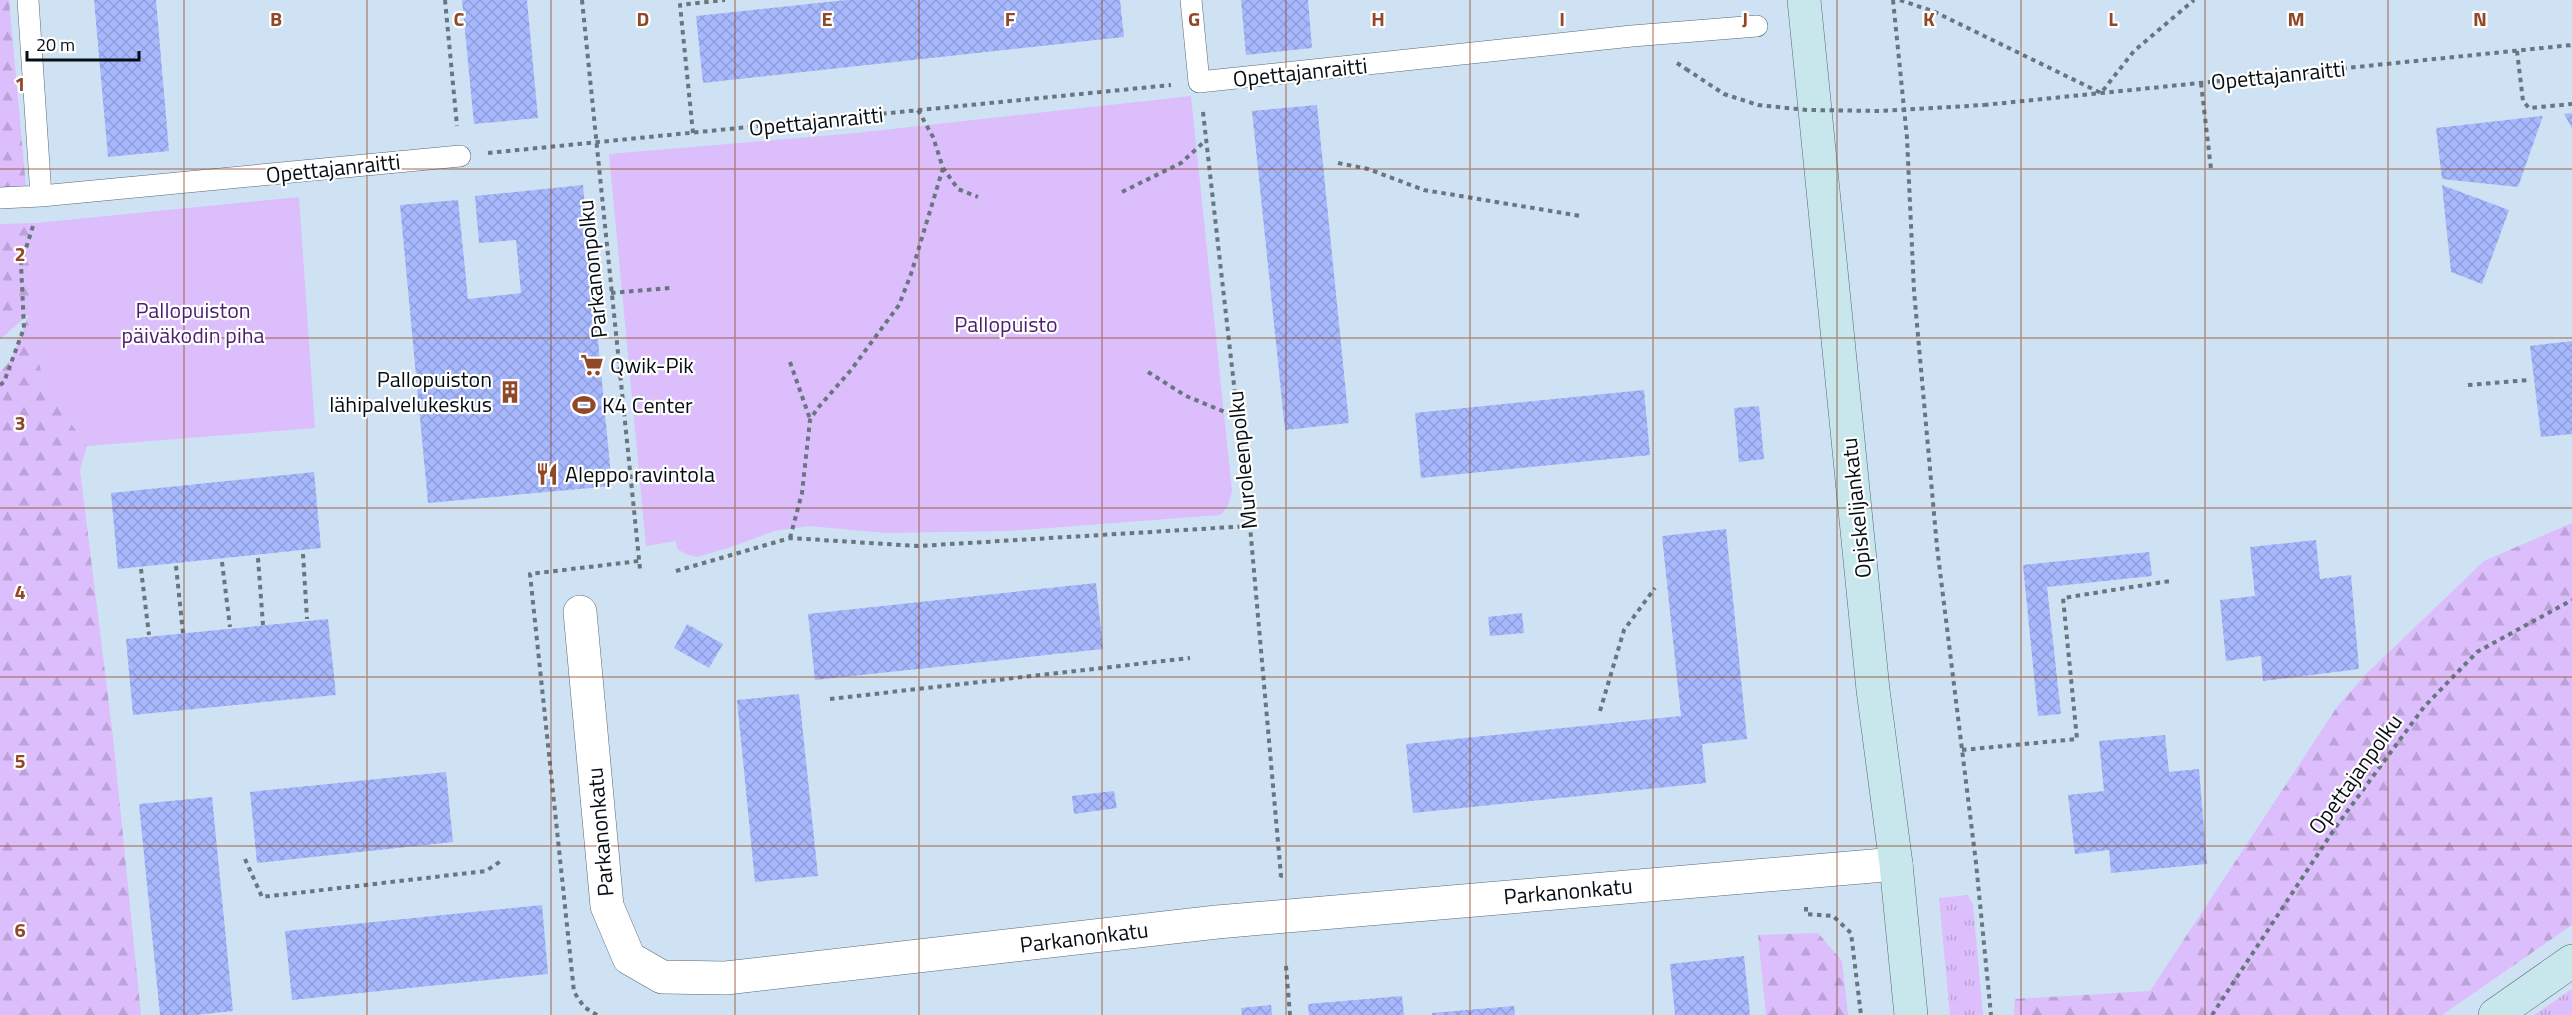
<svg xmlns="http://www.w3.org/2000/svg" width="2572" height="1015" viewBox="0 0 2572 1015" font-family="'Titillium Web',sans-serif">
<defs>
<pattern id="grass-tufts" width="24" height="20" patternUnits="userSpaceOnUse" patternTransform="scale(1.5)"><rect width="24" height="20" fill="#dcbefc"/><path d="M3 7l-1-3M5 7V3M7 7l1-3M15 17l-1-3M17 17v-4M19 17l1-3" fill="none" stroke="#bba2d7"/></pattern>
<pattern id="forest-firs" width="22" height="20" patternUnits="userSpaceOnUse" patternTransform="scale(1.5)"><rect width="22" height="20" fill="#dcbefc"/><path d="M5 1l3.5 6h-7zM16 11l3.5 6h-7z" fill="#bba2d7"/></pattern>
<pattern id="building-cross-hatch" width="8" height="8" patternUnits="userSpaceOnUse" patternTransform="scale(1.5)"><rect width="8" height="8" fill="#a8b8fe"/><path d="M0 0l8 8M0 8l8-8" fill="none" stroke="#8f9dd9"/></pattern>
</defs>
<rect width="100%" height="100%" fill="#cee2f3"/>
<path fill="url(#grass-tufts)" d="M1968,895L1973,905L1983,1015H1950L1939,898Z
M2572,989V1015H2534Z"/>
<path fill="url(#forest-firs)" d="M0,0H9L26,187L0,189Z
M36,223C26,270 27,298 36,345C38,357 40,370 45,381C56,405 73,425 87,446L80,470L113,737L141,1015H0V372L11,360L29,314L0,339V224Z
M2572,523V925L2442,1015H2014L2015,999L2150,991L2337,707L2365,675L2484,561Z
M1818,933L1842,961L1848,1015H1766L1758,935Z"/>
<path fill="#dcbefc" d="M1191,96L1232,491L1228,506L1220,515L1008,531L885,533L809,526L774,531L731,547L697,557L686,554L677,549L676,541L646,546L609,154L846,134Z
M299,197L315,428L87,446C73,425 56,405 45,381C40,370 38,357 36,345C27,298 26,270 36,223Z"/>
<path fill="url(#building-cross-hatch)" d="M94,0H156L169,151L108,157Z
M462,0H527L538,118L474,124Z
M846,0H1120L1124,37L703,83L696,16Z
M1241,0H1308L1312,48L1246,55Z
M1317,105L1349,423L1285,430L1252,111Z
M2572,113V128L2564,114Z
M2543,116L2518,187L2442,179L2436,128Z
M583,185L612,486L428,503L400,205L458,200L468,299L521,293L516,240L479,243L475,196Z
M2442,185L2509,210L2482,284L2451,272Z
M2572,341V434L2541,437L2530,346Z
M1644,390L1650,455L1421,478L1415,413Z
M1759,406L1764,459L1739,462L1734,408Z
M314,472L321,548L118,569L111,493Z
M1726,529L1747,739L1702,744L1706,783L1413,813L1406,744L1681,716L1662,536Z
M2316,540L2320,579L2351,575L2359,669L2263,681L2261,656L2226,661L2220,600L2255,596L2250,547Z
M2149,552L2152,576L2047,587L2061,714L2038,716L2023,565Z
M1096,583L1103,649L815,680L808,614Z
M1522,613L1524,633L1490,636L1488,617Z
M328,619L336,695L133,715L126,639Z
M687,624L723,644L709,668L674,648Z
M799,694L818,876L755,882L737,700Z
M2165,735L2169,772L2199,769L2207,864L2111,873L2109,850L2075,854L2068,795L2104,791L2099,741Z
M446,772L453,842L257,863L250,792Z
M1114,791L1117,808L1074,814L1072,796Z
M212,797L233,1011L196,1015H160L139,804Z
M542,905L548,974L292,1000L285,931Z
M1744,956L1750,1015H1675L1670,964Z
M1402,996L1404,1015H1309L1308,1004Z
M1271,1005L1272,1015H1242L1241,1008Z
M1514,1006L1515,1015H1432V1013Z"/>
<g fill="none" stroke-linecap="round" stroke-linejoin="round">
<g stroke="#566876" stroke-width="22">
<path id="lane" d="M28,0L41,196
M1191,0L1199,82L1632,36L1757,26
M0,198L41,196L460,156"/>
</g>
<g stroke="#566876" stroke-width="34">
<path id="street" d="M580,612L607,906L629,958L662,977L726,978L1217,922L1896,864"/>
</g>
<g stroke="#566876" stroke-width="34">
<path id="secondary" d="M1804,0L1873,690L1896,864L1911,1015
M2495,1015L2572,961"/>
</g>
<path stroke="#687680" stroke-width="4" stroke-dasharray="4.5 4.5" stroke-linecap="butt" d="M445,0L457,126
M582,0L640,569
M1893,0L1907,138L1914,291L1937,547L1976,863L1991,1015
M1900,0L1935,12L2101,93L2134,51L2194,0
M2517,51L2523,101L2529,108L2572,104
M1677,63L1686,69
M2201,83L2211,169
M1984,105L2572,45
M918,110L933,137L943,168L958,189L978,197
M1203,112L1250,526L1281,876L1279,880
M693,133L680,5L725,0
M488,153L1171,85
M1338,163L1368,169L1424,190L1581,216
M1122,192L1181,163L1205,141
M611,293L670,288
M790,362L810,419
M1148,372L1186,396L1237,417
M0,385L4,382L24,328L21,264L33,226
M2468,385L2529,380
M790,538L802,493L810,420L817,409L851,370L899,305L911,274L943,168
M303,554L307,619
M258,558L263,625
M222,562L230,627
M176,566L183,633
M141,569L149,635
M676,571L790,538L918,546L1250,526
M830,699L1190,658
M1600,711L1624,630L1655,588
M1962,750L2077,739L2063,598L2170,581
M245,859L262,897L486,871L501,861
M1806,907V914L1833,916L1851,933L1861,1015
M1286,966L1290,1015
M597,1015L584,1007L574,992L530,574L639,561
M2212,1015L2335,828L2424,707L2477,652L2572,600"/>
<use href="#lane" stroke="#fff" stroke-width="21"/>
<use href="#street" stroke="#fff" stroke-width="33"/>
<use href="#secondary" stroke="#c8e7ec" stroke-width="33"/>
<path stroke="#687680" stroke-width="4" stroke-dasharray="4.5 4.5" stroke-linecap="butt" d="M1686,69L1724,94L1758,105L1807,110L1881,111L1984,105"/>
</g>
<path fill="none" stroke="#904826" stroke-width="1.5" stroke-opacity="0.55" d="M184,0V1015M367,0V1015M551,0V1015M735,0V1015M919,0V1015M1102,0V1015M1286,0V1015M1470,0V1015M1653,0V1015M1837,0V1015M2021,0V1015M2205,0V1015M2388,0V1015M0,169H2572M0,338H2572M0,508H2572M0,677H2572M0,846H2572"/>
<defs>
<g id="supermarket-bare" transform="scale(1.8)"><path d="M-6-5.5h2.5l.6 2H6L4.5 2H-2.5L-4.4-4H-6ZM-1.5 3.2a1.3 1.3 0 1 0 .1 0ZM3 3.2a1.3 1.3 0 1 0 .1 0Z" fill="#904826" stroke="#fff" stroke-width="2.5" paint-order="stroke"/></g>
<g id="building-bare" transform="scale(1.8)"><path d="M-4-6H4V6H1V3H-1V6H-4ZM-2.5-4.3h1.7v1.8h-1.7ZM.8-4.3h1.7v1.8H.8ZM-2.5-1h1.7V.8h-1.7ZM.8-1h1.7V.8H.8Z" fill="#904826" stroke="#fff" stroke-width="2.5" paint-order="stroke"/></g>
<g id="stadium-bare" transform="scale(1.8)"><path d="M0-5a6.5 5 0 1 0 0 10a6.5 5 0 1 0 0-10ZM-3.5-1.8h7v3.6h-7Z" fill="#904826" stroke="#fff" stroke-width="2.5" paint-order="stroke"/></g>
<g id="restaurant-bare" transform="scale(1.8)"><path d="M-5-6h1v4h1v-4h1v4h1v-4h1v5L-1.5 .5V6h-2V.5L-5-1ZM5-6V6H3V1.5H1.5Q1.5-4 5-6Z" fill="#904826" stroke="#fff" stroke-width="2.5" paint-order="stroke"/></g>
</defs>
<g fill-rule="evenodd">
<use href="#supermarket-bare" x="592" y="365"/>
<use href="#building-bare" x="510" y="392"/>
<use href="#stadium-bare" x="584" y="405"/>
<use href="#restaurant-bare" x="547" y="474"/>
</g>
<g text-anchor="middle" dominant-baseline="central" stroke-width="4.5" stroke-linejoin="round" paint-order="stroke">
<g font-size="22" fill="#070e13" stroke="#fff">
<text transform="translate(1300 72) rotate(-6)">Opettajanraitti</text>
<text transform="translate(2278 75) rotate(-6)">Opettajanraitti</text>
<text transform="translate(816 121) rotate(-6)">Opettajanraitti</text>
<text transform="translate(333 168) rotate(-6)">Opettajanraitti</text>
<text transform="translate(592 269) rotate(-96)">Parkanonpolku</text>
<text transform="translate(1242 460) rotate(-96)">Muroleenpolku</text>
<text transform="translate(1856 508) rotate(-96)">Opiskelijankatu</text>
<text transform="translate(2355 774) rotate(-54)">Opettajanpolku</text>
<text transform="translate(600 832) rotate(-95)">Parkanonkatu</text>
<text transform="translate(1568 891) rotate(-5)">Parkanonkatu</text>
<text transform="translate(1084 937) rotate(-7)">Parkanonkatu</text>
</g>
<g font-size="22" fill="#4b1f6d" stroke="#fff">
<text x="193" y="310">Pallopuiston<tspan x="193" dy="25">päiväkodin piha</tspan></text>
<text x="1006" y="324">Pallopuisto</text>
</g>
<g font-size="22" fill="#070e13" stroke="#fff" text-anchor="start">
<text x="610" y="365">Qwik-Pik</text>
<text x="492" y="379" text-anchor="end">Pallopuiston<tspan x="492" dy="25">lähipalvelukeskus</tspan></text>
<text x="602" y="405">K4 Center</text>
<text x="565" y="474">Aleppo ravintola</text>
</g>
</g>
<g font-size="20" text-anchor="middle" font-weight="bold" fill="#904826" stroke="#fff" stroke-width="4.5" stroke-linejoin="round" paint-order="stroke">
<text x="276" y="26">B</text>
<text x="459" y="26">C</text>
<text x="643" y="26">D</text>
<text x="827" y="26">E</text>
<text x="1010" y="26">F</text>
<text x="1194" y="26">G</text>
<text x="1378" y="26">H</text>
<text x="1562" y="26">I</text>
<text x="1745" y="26">J</text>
<text x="1929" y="26">K</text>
<text x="2113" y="26">L</text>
<text x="2296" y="26">M</text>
<text x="2480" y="26">N</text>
<text x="20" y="91">1</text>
<text x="20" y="261">2</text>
<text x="20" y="430">3</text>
<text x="20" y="599">4</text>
<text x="20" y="768">5</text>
<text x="20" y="937">6</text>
</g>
<path d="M27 51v9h112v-9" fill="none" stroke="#070e13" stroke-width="3"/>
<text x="36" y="51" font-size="18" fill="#070e13" stroke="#ffffff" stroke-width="4.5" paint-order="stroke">20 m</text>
</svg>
